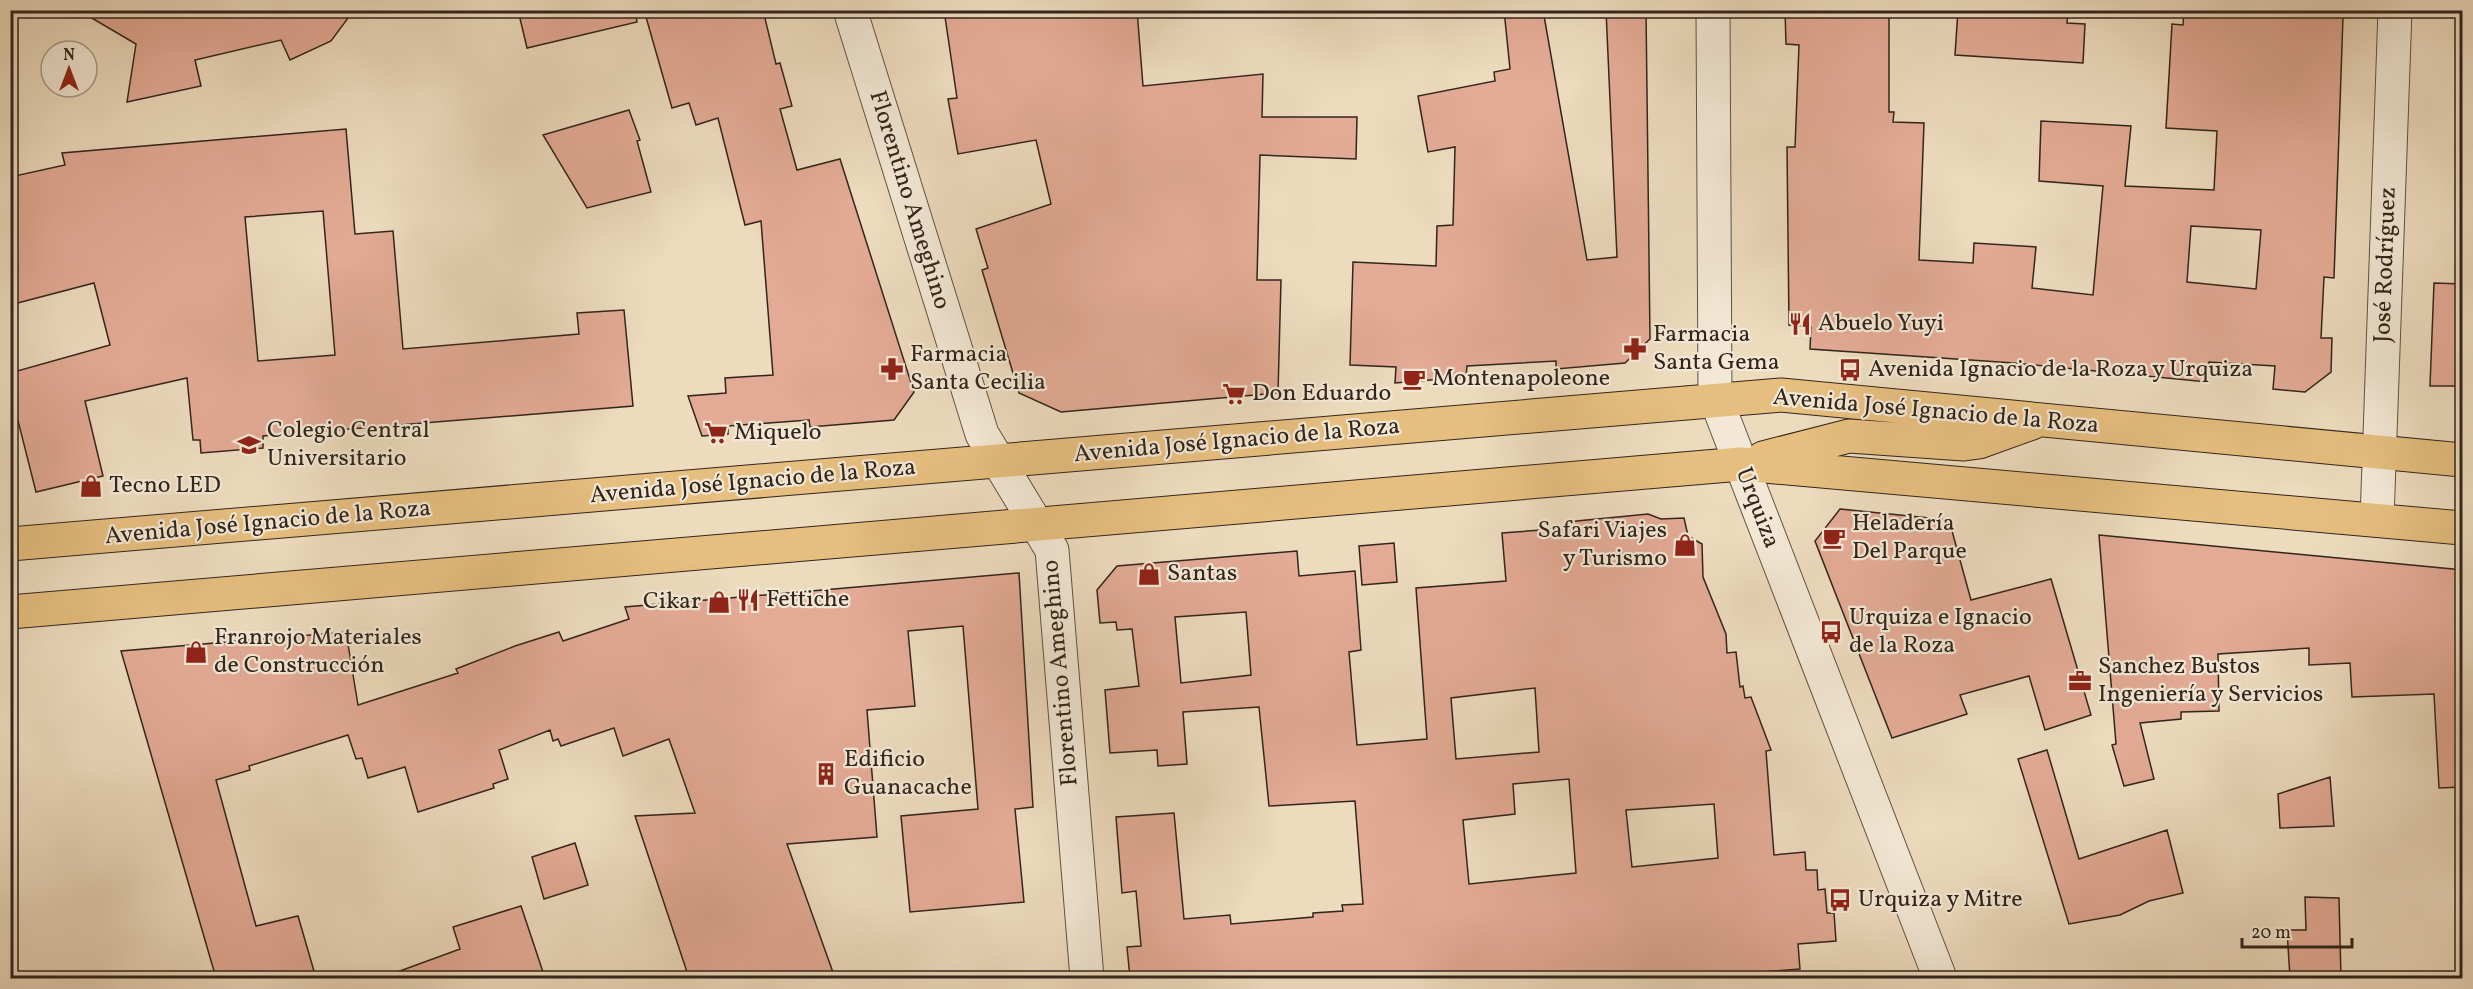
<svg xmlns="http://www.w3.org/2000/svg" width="2473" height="989" viewBox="0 0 2473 989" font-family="Vollkorn,serif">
<rect width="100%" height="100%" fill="#eddbbe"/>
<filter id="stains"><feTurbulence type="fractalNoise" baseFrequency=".00333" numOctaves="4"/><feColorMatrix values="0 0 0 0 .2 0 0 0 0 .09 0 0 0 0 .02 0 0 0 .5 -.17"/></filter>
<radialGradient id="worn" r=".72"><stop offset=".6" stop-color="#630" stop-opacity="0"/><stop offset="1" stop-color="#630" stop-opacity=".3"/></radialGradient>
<path fill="#e3aa95" stroke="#32251b" stroke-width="1.5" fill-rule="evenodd" d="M78,10H354L331,41L290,60L281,40L195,60L201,86L127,102L136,44Z
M518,10H635L637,22L527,48Z
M644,10H763L776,64L780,63L792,106L780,109L797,170L840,159L914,392L894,420L810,427L809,420L728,426V434L702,436L688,396L726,393L725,378L773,375L761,221L745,225L718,118L696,125L689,103L672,108Z
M944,10H1137L1143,86L1263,74L1262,117H1357L1356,159L1260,155L1257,280H1281L1278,393L1061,412L1019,393L982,270L988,268L976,229L1051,204L1036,140L958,154L948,99L957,98Z
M1504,10H1543L1587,260L1617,257L1606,10H1646L1650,339L1625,363L1556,369V361L1467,366L1466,377L1395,383L1396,367L1350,365L1353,262L1436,266L1437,226L1453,225L1455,147L1428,152L1418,96L1495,81L1494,72L1510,69Z
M1785,10H1889V112H1894L1893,122L1924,123L1919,260L1973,263L1974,243L2036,247L2032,288L2093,295L2103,186L2039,181L2041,121L2131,126L2125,186L2214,190L2217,131L2166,128L2172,24L2183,25L2184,10L2343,17L2334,278L2324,277L2321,338H2332L2331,372L2305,392L2273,389L2275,366L2209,362L2207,382L2014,363L1810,349L1811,327L1789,325L1787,147H1795L1799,45L1786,44ZM2191,226L2261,230L2256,289L2187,282Z
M1958,10H2068L2067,23L2085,24L2083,63L1955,55Z
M629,110L640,140L637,141L651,192L587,208L543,135Z
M346,129L355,234L393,231L403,349L579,334L577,313L624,310L633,406L263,436V448L201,453L200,440H193L187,378L85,401L103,476L36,492L10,389V373L110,345L94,283L10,305V177L65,165L62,153ZM323,211L335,355L258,361L245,217Z
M2434,283L2463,284V386H2430Z
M1840,509L1949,520L1971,600L2051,579L2091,715L2045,730L2029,676L1960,695L1967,714L1892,738L1815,541Z
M1648,514L1661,519L1684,518L1688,536L1702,544L1703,577L1726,634L1727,653L1736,652L1740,687L1743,686L1745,698L1751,697L1771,750L1766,751L1774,855L1805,852L1806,870H1817L1818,890L1825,889L1827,913H1834L1836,941L1798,944L1800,969L1685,978H1130L1127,947L1141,946L1136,891L1122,893L1116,817L1174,813L1184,919L1230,915L1231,924L1313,917V913L1343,911L1342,905L1363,904L1355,801L1269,806L1259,707L1183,712L1187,764L1158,766L1157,750L1110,753L1105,690L1139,686L1132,629L1117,630L1116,622L1100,623L1097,590L1117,566L1297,551L1299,576L1355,571L1361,650L1349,652L1357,745L1427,739L1416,588L1506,581L1502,533L1568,528L1567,522ZM1246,612L1251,675L1181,683L1175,617ZM1535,688L1539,752L1456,759L1451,698ZM1569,779L1576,873L1469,884L1463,820L1515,814L1513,784ZM1714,804L1718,858L1632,867L1626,810Z
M2099,535L2463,570V787L2439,788L2434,694L2352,697L2350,663L2309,665V648L2218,654L2219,711L2181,712V719L2140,723L2154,779L2124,786L2112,745L2116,744Z
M1394,543L1397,582L1362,585L1359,546Z
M1019,573L1033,807L1015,809L1024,902L910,912L901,816L978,809L963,626L908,631L915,706L867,710L877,837L787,844L835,978H689L635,816L695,813L669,739L623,756L614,728L561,746L558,739L553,741L550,730L499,750L508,779L493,784L494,788L418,812L405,767L368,778L362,758L356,759L348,735L249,766L250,770L216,780L256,926L298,916L316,978H216L121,651L346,632L358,705L458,673L456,669L515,646L559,632L563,641L629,619L625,607Z
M2047,750L2079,859L2167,830L2183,893L2149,901L2120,915L2069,924L2018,759Z
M2330,777L2334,826L2280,828L2278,794Z
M575,843L588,885L544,899L532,857Z
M2305,897L2339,898L2341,978H2290L2287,930H2306Z
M521,906L545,978H390L389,975L460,949L453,927Z"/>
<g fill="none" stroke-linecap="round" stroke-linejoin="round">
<g stroke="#615244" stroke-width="35">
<path id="minor" d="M850,10L982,434L1052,550L1087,978
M1713,10L1715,397L1940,978
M2377,520L2395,10"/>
</g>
<g stroke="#32251b" stroke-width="35">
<path id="major" d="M1763,458L1849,436L1964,444L1979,442L2032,423
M10,544L1781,395L2462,460
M10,612L1741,464L2462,528"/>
</g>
<use href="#minor" stroke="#f3e8d5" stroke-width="33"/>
<use href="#major" stroke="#e6be7f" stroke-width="33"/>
</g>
<defs>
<g id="restaurant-bare" transform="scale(1.8)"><path d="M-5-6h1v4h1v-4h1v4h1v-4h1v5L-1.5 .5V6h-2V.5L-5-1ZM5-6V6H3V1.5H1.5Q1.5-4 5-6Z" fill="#8f2418" stroke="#f3e8d5" stroke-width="2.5" paint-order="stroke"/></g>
<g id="pharmacy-bare" transform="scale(1.8)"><path d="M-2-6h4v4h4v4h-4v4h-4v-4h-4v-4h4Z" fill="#8f2418" stroke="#f3e8d5" stroke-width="2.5" paint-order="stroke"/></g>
<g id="bus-bare" transform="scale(1.8)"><path d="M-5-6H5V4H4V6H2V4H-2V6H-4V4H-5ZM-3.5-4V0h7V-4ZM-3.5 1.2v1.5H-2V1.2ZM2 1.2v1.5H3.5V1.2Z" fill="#8f2418" stroke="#f3e8d5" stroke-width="2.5" paint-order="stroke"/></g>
<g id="cafe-bare" transform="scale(1.8)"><path d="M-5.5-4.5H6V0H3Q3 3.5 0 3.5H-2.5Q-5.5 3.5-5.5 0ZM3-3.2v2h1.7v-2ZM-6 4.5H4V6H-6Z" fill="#8f2418" stroke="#f3e8d5" stroke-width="2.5" paint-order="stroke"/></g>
<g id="supermarket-bare" transform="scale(1.8)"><path d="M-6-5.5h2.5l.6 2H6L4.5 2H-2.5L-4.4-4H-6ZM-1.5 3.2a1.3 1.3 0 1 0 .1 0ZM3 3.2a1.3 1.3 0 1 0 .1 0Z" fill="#8f2418" stroke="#f3e8d5" stroke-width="2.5" paint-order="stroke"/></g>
<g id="school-bare" transform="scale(1.8)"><path d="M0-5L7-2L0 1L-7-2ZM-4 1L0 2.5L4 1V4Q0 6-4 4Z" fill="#8f2418" stroke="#f3e8d5" stroke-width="2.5" paint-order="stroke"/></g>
<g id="shop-bare" transform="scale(1.8)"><path d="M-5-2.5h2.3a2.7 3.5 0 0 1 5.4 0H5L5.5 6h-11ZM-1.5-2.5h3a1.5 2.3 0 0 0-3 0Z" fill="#8f2418" stroke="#f3e8d5" stroke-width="2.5" paint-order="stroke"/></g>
<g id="office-bare" transform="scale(1.8)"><path d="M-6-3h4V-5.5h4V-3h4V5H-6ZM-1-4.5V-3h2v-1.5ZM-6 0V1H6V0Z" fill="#8f2418" stroke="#f3e8d5" stroke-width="2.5" paint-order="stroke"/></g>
<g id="building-bare" transform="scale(1.8)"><path d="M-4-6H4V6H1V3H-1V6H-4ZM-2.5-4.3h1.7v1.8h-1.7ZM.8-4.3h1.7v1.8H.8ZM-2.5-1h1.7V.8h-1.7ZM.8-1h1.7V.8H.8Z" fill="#8f2418" stroke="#f3e8d5" stroke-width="2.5" paint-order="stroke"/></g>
</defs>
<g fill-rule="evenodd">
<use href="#restaurant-bare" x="1800" y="324"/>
<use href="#pharmacy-bare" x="1635" y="349"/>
<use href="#pharmacy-bare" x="892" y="369"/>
<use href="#bus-bare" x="1850" y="370"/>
<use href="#cafe-bare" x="1414" y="379"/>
<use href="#supermarket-bare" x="1234" y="394"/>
<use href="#supermarket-bare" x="716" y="433"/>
<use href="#school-bare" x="249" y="445"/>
<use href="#shop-bare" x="91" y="486"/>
<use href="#cafe-bare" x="1834" y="538"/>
<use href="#shop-bare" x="1685" y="545"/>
<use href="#shop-bare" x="1149" y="574"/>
<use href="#restaurant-bare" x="748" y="600"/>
<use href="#shop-bare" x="719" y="602"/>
<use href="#bus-bare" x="1831" y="632"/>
<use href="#shop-bare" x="196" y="652"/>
<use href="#office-bare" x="2080" y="681"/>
<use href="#building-bare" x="826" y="774"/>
<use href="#bus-bare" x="1840" y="900"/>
</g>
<g text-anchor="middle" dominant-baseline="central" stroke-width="4.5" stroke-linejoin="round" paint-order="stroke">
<g font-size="24" fill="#32251b" stroke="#f3e8d5">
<text transform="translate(909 200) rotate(73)">Florentino Ameghino</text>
<text transform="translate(2386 265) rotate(-88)">José Rodríguez</text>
<text transform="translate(1936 412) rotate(5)">Avenida José Ignacio de la Roza</text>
<text transform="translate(1237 441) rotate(-5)">Avenida José Ignacio de la Roza</text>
<text transform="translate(753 482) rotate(-5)">Avenida José Ignacio de la Roza</text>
<text transform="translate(1757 508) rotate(69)">Urquiza</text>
<text transform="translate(268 523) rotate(-5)">Avenida José Ignacio de la Roza</text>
<text transform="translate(1061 673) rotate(-95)">Florentino Ameghino</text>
</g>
<g font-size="24" fill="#32251b" stroke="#f3e8d5" text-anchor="start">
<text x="1818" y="324">Abuelo Yuyi</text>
<text x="1653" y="335">Farmacia<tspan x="1653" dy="28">Santa Gema</tspan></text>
<text x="910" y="355">Farmacia<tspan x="910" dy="28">Santa Cecilia</tspan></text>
<text x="1868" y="370">Avenida Ignacio de la Roza y Urquiza</text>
<text x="1432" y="379">Montenapoleone</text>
<text x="1252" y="394">Don Eduardo</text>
<text x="267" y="431">Colegio Central<tspan x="267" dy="28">Universitario</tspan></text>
<text x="734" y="433">Miquelo</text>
<text x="109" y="486">Tecno LED</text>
<text x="1852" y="524">Heladería<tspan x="1852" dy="28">Del Parque</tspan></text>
<text x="1667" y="531" text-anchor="end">Safari Viajes<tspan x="1667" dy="28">y Turismo</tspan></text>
<text x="1167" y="574">Santas</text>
<text x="766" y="600">Fettiche</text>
<text x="701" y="602" text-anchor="end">Cikar</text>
<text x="1849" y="618">Urquiza e Ignacio<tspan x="1849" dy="28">de la Roza</tspan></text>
<text x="214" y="638">Franrojo Materiales<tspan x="214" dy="28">de Construcción</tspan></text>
<text x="2098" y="667">Sanchez Bustos<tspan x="2098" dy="28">Ingeniería y Servicios</tspan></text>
<text x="844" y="760">Edificio<tspan x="844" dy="28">Guanacache</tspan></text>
<text x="1858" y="900">Urquiza y Mitre</text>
</g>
</g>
<rect width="2473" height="989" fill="none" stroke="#eddbbe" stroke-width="36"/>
<rect x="12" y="12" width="2449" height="965" fill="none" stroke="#32251b" stroke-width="3"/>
<rect x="18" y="18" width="2437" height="953" fill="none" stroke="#32251b" stroke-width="1.5"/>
<g transform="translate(69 69)"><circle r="28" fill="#f3e8d5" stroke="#a69a8b" stroke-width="1.5"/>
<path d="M0-4.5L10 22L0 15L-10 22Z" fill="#8f2418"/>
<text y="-9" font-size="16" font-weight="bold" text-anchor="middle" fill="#32251b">N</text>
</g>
<path d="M2242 938v9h110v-9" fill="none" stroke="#32251b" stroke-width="3"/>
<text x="2251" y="938" font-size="18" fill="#32251b" stroke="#f3e8d5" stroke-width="4.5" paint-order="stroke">20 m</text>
<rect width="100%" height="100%" filter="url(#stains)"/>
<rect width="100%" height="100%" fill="url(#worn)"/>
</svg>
